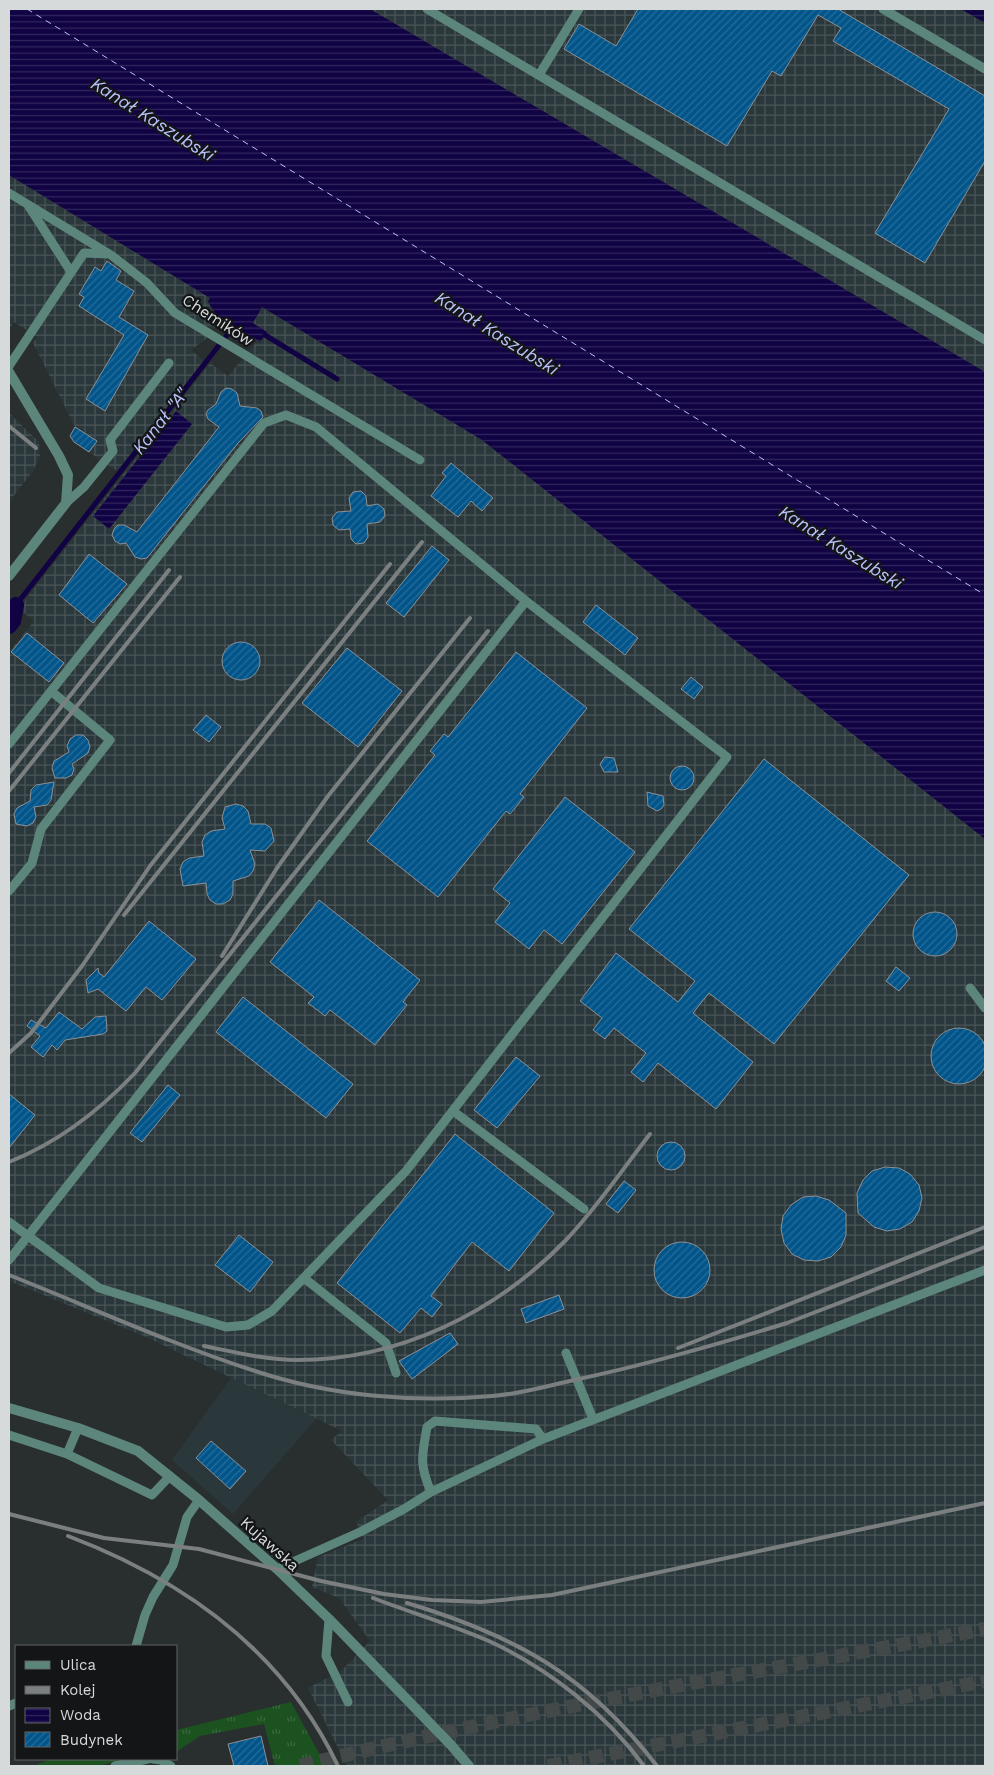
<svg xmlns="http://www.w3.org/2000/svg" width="994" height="1775" viewBox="0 0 994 1775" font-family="'Work Sans',sans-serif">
<defs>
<pattern id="industrial-grid" width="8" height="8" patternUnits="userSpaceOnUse" patternTransform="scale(1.25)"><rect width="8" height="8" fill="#2b383b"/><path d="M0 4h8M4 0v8" fill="none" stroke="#495457"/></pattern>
<pattern id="grass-tufts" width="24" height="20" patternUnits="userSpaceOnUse" patternTransform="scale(1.25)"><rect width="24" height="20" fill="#1c5120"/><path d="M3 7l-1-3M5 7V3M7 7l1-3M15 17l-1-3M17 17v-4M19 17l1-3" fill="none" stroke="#3c6940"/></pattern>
<pattern id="water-rules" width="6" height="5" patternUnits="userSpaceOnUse" patternTransform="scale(1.25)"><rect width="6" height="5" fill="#100243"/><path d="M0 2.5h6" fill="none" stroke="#32265e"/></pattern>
<pattern id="building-hatch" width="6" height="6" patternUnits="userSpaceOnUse" patternTransform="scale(1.25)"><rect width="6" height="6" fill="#02558a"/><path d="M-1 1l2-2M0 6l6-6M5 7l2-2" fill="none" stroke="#266d9a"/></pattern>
</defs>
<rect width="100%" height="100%" fill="#292e2f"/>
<path fill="#2b383b" d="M231,1378L316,1419L233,1514L172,1460Z"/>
<path fill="url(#industrial-grid)" d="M370,9H961L985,23V372Z
M9,175L210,298L208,302L221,322L217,328L214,327L211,329L206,339L191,350L204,361L117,471L74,442L70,436L75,427L33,343L37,337L14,322L9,329Z
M262,307L482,439L985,839V1766H347L308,1688L342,1670L370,1641L339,1598L312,1587L318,1557L363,1539L356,1522L388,1500L331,1440L342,1431L146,1337L9,1281V652L34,621L23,612L25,600L210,363L228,376L258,340L260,341L266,332L252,323Z
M9,413L39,442L40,456L33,471L9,502Z"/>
<path fill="url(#grass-tufts)" d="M291,1702L326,1766H275L264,1724L200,1736L176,1752V1730Z
M51,1759H125L99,1766H33Z"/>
<path fill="url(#water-rules)" d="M9,9H370L985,372V839L482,440L262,307L253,323L267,332L260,342L255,338L242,344L217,328L221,322L208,302L210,298L9,175Z
M961,9H985V23Z
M176,411L192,424L109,529L93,516Z"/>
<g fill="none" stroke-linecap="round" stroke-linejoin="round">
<path stroke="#100243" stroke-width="5" d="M265,335L337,379
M16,605L231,330"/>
<path stroke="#100243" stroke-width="16" d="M9,626L13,621L16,605"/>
<path stroke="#bac1fd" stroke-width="1" stroke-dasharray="6 5" stroke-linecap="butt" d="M27,9L985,595"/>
</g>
<path fill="url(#building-hatch)" stroke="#8c9094" d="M638,9H838L985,96V161L925,263L875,233L949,109L833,41L841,28L818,15L781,76L772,71L727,146L564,49L579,24L616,46Z
M107,261L121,271L116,280L134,291L119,317L148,335L105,411L86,399L124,335L79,306L84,297L79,294L95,267L101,271Z
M226,388L232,389L237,393L240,406L257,408L261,411L263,417L238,443L147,558L141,559L135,557L126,543L120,544L115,541L112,535L114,529L118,525H124L137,532L219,427L208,419L206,414L208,410L216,404L221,392Z
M75,427L97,441L89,452L74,442L70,436Z
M451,463L493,498L482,511L471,501L458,517L431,496L446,476L442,473Z
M361,491L366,496L367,506L378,504L384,509L385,516L380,522L367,524L368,537L364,543L356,544L351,539L350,529L339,530L333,525L332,518L337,512L351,511L349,498L353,492Z
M432,546L449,560L404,617L386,603Z
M89,554L127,584L93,623L59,595Z
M596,605L638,638L625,655L583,622Z
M27,633L64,663L49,682L11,652Z
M222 661a19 19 0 1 1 38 0a19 19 0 1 1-38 0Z
M347,648L402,691L358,747L302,703Z
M516,652L587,708L520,794L524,797L510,814L506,811L438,897L367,841L435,755L430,751L444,734L448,737Z
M691,677L703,687L694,699L681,689Z
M206,715L221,727L209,742L193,730Z
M76,735H83L88,740L90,747L88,753L72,764L74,769L72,775L66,778H55L52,768L54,761L69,752L67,746L70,739Z
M605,757L614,758L618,772H604L600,764Z
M764,759L909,875L774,1044L709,993L693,1013L753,1062L716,1109L658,1063L643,1082L631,1072L646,1053L614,1028L605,1039L593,1030L602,1018L580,1001L616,953L678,1002L695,981L629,929Z
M670 778a12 12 0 1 1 24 0a12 12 0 1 1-24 0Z
M54,782L51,800L47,805L34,807L36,817L33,823L27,826L16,824L14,814L17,808L30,801L31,790L36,785Z
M647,792L663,796L664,805L661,809L657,811L648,806Z
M565,797L635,852L562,944L544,930L529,949L495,922L510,903L493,889Z
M236,804L243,806L248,811L251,824H265L271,828L274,841L265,851L250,850L255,864L253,871L249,876L233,881V894L230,900L223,904H216L210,900L207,894L206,883L183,886L180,869L183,862L189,858L204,856L202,842L205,835L211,831L225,829L222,818L225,807Z
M319,900L420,980L403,1002L407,1005L375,1045L330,1010L325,1016L308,1003L314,997L270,962Z
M913 934a22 22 0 1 1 44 0a22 22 0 1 1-44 0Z
M149,921L196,959L162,1000L146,987L126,1011L98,989L88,993L86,980L98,968L99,973L104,977Z
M896,967L910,978L899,991L886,981Z
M243,997L353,1084L326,1118L216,1032Z
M59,1012L82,1029L95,1017L106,1016L107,1031L103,1034L65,1040L57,1050L52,1045L43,1057L31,1047L40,1036L27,1026L31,1020L46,1028Z
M931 1056a28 28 0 1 1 56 0a28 28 0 1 1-56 0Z
M516,1057L540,1076L497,1128L474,1110Z
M168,1085L180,1095L142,1142L130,1133Z
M9,1094L35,1115L9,1148Z
M455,1134L554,1213L509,1271L472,1242L431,1296L442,1304L432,1317L421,1308L400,1333L337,1283Z
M657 1156a14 14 0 1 1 28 0a14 14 0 1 1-28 0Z
M885,1167L899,1168L910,1174L919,1185L922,1198L919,1211L912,1222L900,1229L887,1231L874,1227L858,1213L857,1193L863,1180L872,1171Z
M624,1181L636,1190L618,1213L606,1204Z
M816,1196L829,1200L846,1213V1235L841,1247L831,1257L818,1261L804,1260L792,1254L784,1243L781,1229L783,1216L791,1205L803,1197Z
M239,1235L273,1262L250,1292L215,1265Z
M654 1270a28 28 0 1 1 56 0a28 28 0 1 1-56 0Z
M559,1295L564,1309L526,1323L521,1309Z
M450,1333L458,1344L412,1379L399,1361Z
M211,1441L246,1471L230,1489L196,1458Z
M261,1736L268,1766H234L228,1744Z"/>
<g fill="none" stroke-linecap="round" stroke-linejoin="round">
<path stroke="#434849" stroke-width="14" stroke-dasharray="14 7" stroke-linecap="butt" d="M300,1766C526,1710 757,1672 985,1629
M548,1766L985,1681"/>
<path stroke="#5c867c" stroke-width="9" d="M427,9L985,340
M883,9L985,69
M539,75L579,9
M9,193L111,255L147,283L175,313L420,460
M28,205L71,272
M9,366L84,253L108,254
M66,503L84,487L113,451L110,440L169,363
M9,744L264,423L286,415L316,427L526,601
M9,891L32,863L41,829L110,740L51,691
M970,988L985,1008
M453,1111L584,1209
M9,1222L99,1288L226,1327L248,1325L272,1311L406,1171L727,757L526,601L28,1236L9,1260
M304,1278L386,1343L396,1373
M566,1353L593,1419
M9,1435L67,1454L152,1495L170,1476
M67,1454L78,1428
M431,1492C419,1464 422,1456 427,1427L435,1421L536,1429L543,1439
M277,1569L360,1532L404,1509L431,1492L543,1439L985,1270
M329,1619L326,1656L348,1702
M136,1646L145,1615L153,1597L173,1565L187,1517L199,1500
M9,1706L16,1703
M153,1759L161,1760L171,1766
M115,1766L148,1759"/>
<path stroke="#5c867c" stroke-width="10" d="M9,372L59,456L68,475L66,503L9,576
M9,1408L78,1428L138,1451L199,1500L277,1569L329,1619L451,1745L469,1766"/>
<path stroke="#7b7f80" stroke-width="4" d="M9,426L36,448
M9,773L169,570
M9,791L180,577
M124,915L422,542
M222,956L277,868L328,796L470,618
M9,1053L31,1033L82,966L150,866L390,564
M9,1162C57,1143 100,1110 135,1073L488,631
M9,1275C90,1307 171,1344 255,1371C330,1396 414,1403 492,1396C522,1394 550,1385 579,1379C649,1364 719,1344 787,1323L985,1247
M204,1346C234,1352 266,1360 297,1360C399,1360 495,1313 565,1241C596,1209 622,1170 650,1134
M678,1348L985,1227
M9,1514L104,1538L199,1549L321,1581L384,1594L432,1600L481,1602L552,1595L985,1503
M68,1536C184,1580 283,1650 338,1766
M373,1598C412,1613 452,1625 491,1642C549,1669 606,1714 644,1766
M407,1603C516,1636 587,1675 657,1766"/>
</g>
<g text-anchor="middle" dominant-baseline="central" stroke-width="4.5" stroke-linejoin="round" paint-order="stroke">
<g font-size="16" fill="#d7dadb" stroke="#131516">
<text transform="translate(218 320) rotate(33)">Chemików</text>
<text transform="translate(270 1544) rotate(42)">Kujawska</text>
</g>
<g font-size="18" font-style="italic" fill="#bac1fd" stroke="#131516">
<text transform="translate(153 119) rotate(32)">Kanał Kaszubski</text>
<text transform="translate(497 333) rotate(32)">Kanał Kaszubski</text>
<text transform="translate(160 421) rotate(-52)">Kanał "A"</text>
<text transform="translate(841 547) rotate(32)">Kanał Kaszubski</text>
</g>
</g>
<rect width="994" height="1775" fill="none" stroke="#d7dadb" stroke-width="20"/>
<rect x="15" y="1645" width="162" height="115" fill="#131516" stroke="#616465"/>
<rect x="25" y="1661" width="25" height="8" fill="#5c867c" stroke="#616465"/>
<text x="60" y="1670" font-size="15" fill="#d7dadb">Ulica</text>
<rect x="25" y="1686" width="25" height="8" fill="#7b7f80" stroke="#616465"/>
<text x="60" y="1695" font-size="15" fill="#d7dadb">Kolej</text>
<rect x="25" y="1708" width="25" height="15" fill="url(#water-rules)" stroke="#616465"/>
<text x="60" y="1720" font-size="15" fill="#d7dadb">Woda</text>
<rect x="25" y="1732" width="25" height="15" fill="url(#building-hatch)" stroke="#616465"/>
<text x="60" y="1745" font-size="15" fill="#d7dadb">Budynek</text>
</svg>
